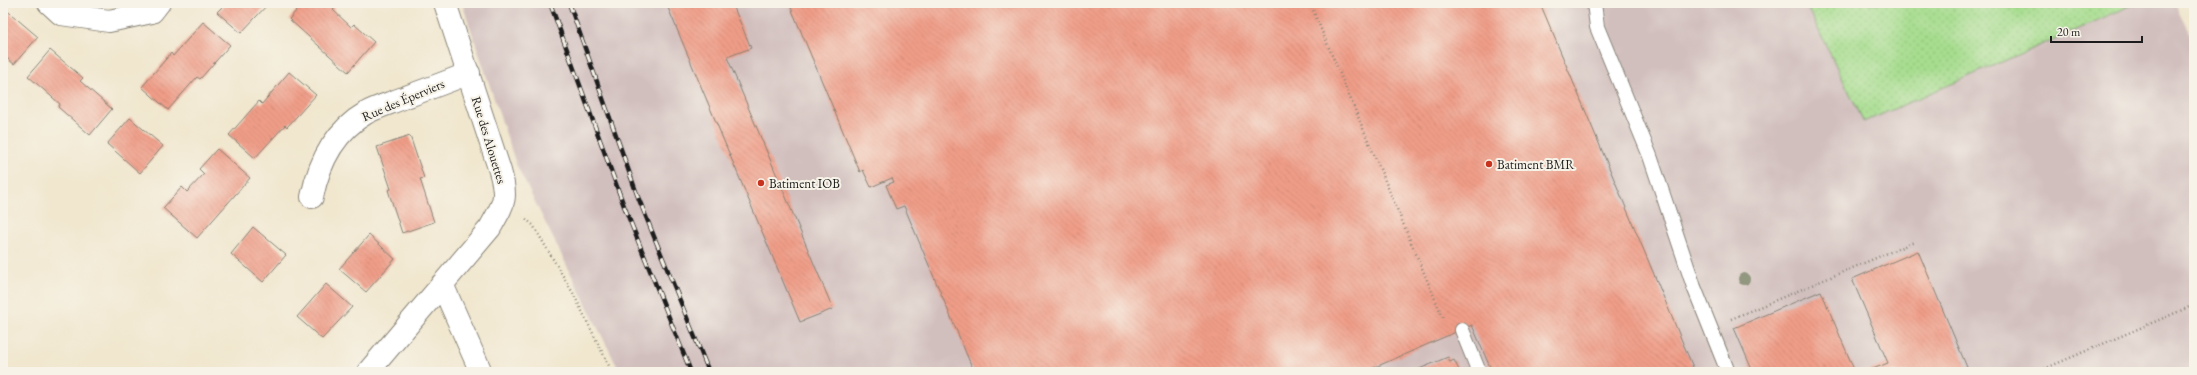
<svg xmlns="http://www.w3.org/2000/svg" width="2197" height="375" viewBox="0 0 2197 375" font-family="'EB Garamond',serif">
<defs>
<pattern id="grass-dots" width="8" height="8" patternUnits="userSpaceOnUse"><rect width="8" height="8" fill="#a6dd8e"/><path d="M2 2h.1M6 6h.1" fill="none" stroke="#8ebd7a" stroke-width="1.8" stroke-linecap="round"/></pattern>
<pattern id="building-back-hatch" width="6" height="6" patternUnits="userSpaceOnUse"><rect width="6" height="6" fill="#f09d88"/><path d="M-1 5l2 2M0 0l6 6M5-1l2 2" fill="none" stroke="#cd8775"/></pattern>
</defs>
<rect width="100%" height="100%" fill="#f7f3e8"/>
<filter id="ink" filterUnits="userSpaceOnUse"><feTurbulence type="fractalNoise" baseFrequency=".025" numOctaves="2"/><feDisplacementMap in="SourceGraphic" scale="8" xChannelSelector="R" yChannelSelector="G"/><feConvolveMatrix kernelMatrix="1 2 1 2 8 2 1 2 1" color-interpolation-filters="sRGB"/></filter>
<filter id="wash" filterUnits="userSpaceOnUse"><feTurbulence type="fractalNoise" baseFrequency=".012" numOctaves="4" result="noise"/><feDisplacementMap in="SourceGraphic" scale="16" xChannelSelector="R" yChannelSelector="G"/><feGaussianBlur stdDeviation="0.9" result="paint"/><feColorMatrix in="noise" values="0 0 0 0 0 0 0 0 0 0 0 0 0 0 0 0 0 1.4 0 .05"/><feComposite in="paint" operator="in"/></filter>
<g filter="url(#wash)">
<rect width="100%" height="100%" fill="#f1e7cf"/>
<path fill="#d1bfbe" d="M462,3H1805L1864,122L2137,3H2174L2194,42V372H620L516,164Z"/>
<path fill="url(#grass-dots)" stroke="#617c55" d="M1805,3H2137L1864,122Z"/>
<g id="blocks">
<path fill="url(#building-back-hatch)" d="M226,3H269L241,33L217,12Z
M303,3H329L335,8L333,10L351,27L354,24L374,42L348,72L289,19Z
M666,3H732L751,48L727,57L833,309L800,322Z
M789,3H1540L1695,372H1492L1472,325L1364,372H974L904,206L896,209L886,185L894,182L892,178L871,187L863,170L860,172Z
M4,8L38,37L14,64L3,55Z
M203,22L230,45L200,79L197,77L168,110L142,87L171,53L173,56Z
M50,50L83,78L80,81L112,109L90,135L58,107L60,104L28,76Z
M289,72L316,95L287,127L285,125L255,158L229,135L259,101L262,104Z
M130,118L163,146L140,173L107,144Z
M410,136L424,178L420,179L434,222L402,233L388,190L391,189L377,147Z
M217,149L250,178L197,238L163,208L182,187L187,192L204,174L199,169Z
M253,227L286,255L263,282L231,254Z
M369,235L395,259L366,292L339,269Z
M1918,251L1969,372H1865L1888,363L1852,279Z
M326,284L352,307L322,339L297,317Z
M1821,291L1855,372H1753L1734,328Z
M1448,357L1450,362L1454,360L1460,372H1412Z"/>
</g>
</g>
<g filter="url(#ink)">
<use href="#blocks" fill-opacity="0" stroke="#868276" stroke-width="1"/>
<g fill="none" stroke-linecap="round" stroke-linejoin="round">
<g stroke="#868276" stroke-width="16">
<path id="lane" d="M1594,3L1597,27L1650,156L1694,287L1728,372
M1462,330L1479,372"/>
</g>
<g stroke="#868276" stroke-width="24">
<path id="street" d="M49,3L61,14L109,21L152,12L159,3
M312,197C319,163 335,131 366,113C377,107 391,103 403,98C425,90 447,82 469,73
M442,284L481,372
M368,372L490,228C504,203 508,199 500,171L445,3"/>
</g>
<path stroke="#868276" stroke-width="2.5" stroke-dasharray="1 3" stroke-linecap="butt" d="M1310,3L1443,318
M526,219L533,225L573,293L612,372
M1731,319L1914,242
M2037,372L2194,305"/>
<use href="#lane" stroke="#fff" stroke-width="14"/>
<use href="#street" stroke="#fff" stroke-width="22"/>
<g stroke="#1c1c1c" stroke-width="4.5">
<path id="rail" d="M550,3L624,206L691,372
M569,3L638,197L709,372"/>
</g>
<use href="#rail" stroke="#f7f3e8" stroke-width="3" stroke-dasharray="9" stroke-linecap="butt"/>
</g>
<circle fill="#92977f" cx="1744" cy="279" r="6"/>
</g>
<g fill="#c8321e" stroke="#f7f3e8" stroke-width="1.5">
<circle cx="1489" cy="164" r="4"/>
<circle cx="761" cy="183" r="4"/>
</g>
<g text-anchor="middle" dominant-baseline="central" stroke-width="4" stroke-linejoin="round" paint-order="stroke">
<g font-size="13" fill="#1c1c1c" stroke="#f7f3e8">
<text transform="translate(403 100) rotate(-23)">Rue des Éperviers</text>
<text transform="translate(489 140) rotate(73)">Rue des Alouettes</text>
</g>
<g font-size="13" fill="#1c1c1c" stroke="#f7f3e8" text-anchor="start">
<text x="1497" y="164">Batiment BMR</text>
<text x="769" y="183">Batiment IOB</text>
</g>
</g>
<rect width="2197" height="375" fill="none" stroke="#f7f3e8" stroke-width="16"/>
<path d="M2051 36v6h91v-6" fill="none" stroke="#1c1c1c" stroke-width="2"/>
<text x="2057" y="36" font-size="12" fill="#1c1c1c" stroke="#f7f3e8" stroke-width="3" paint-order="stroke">20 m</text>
</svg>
